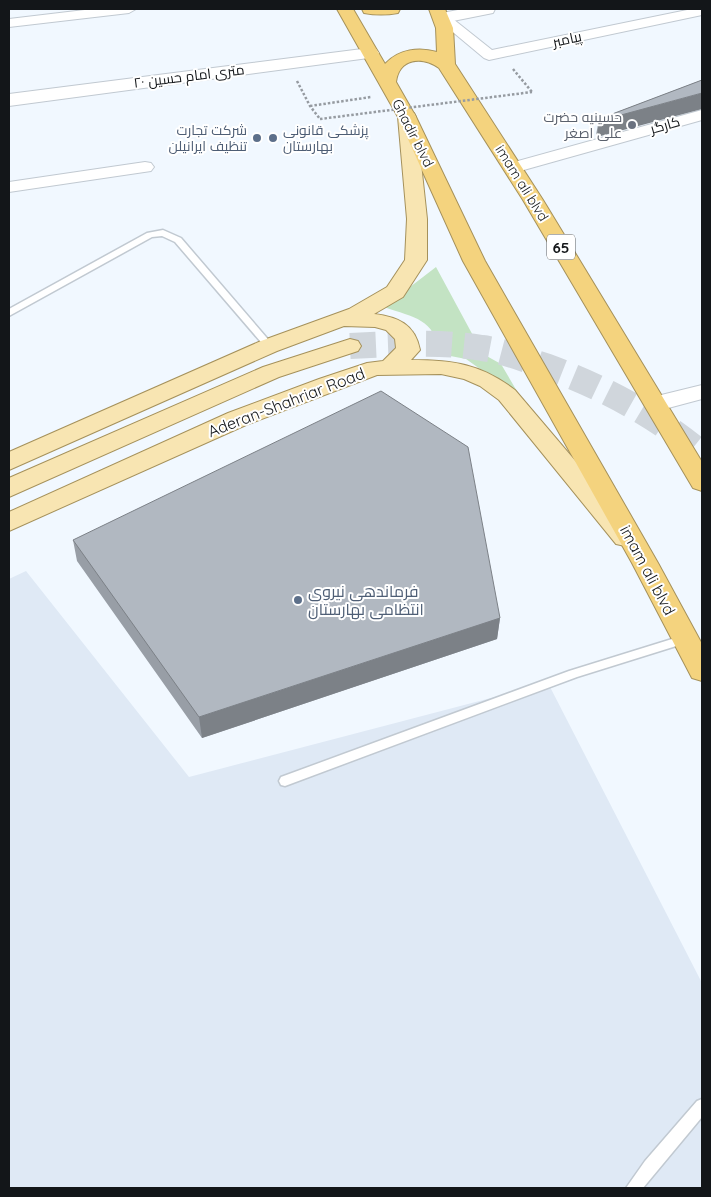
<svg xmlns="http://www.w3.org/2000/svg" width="711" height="1197" viewBox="0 0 711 1197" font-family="Quicksand,Cairo,sans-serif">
<rect width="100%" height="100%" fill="#f1f8ff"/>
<path fill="#dfe9f5" d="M26,571L189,777L548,683L702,983V1188H9V579Z"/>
<path fill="#c3e3c3" d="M436,267L483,354L501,364L521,398L466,359L440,354C434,318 415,318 384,307Z"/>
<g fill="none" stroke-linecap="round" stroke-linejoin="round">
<path stroke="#d0d6dc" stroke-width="26" stroke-dasharray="26 12" stroke-linecap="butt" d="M350,346C394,344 439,341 482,348C505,351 526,360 548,367C605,388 655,415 702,454"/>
<g stroke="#c1c9d1" stroke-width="3">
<path id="lane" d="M163,230L181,238L272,344V348H266L175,242L162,236L152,237L9,316V309L147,233Z
M685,635L689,636L691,639L689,642L577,677L285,786L281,785L279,781L281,777L569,671Z
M702,1099V1117L643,1188H626L645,1161L697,1101Z"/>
</g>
<g stroke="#c1c9d1" stroke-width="2">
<path id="street" d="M93,9H136L129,13L9,27V19Z
M692,9H702V15L489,60L484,58L436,18L438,15H448L492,50Z
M702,110V120L513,173L507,172L504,168L507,164Z
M145,162L151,163L154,167L151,171L9,192V182Z"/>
</g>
<g stroke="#c1c9d1" stroke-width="2">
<path id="secondary" d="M463,9H495L493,13L443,23L437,22L434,18L437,14Z
M370,48L376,49L379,53L376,57L9,106V94Z
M702,385V399L657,411L649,408L645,403L649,398Z"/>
</g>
<g stroke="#a5915b" stroke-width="2">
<path id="primary" d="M407,111L414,113L416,117L427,219V260L403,297L374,314C398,317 415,324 420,350L411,360C453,360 481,364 515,390L634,530L638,537L634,544L625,546L616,544L499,400L480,386L464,379L441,374L377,375L246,425L9,531V512L228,413L319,379L367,363L383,361L396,348L395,339L386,330L375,327L344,326L277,351L9,470V452L261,341L349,309L387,287L405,260L407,219L398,117L400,113Z
M350,339L358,341L361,346L358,351L279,377L9,497V478L263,367Z"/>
</g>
<g stroke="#a5915b" stroke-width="2">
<path id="highway" d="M337,9H353L385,64C399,49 419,47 437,52L436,28L429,9H445L453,28L455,64L543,200L702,462V491L693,488L523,200L439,68C422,56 399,58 396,82L416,117L485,261L658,563L702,644V681L692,678L632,563L463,261L398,117Z
M362,9H400L398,13C387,15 375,15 364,13Z"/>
</g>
<path stroke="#969ba1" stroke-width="2.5" stroke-dasharray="2.5 2" stroke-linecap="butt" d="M513,69L532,92
M297,81L310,106L320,119
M310,106L371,97"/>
<use href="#lane" fill="#fff" fill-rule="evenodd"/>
<use href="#street" fill="#fff" fill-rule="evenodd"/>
<use href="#secondary" fill="#fff" fill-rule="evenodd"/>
<use href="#primary" fill="#f8e5b2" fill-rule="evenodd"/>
<use href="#highway" fill="#f4d37e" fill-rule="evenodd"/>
<path stroke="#969ba1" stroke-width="2.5" stroke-dasharray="2.5 2" stroke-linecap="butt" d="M320,119L532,92"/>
</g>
<path fill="#989ea6" d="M702,80L597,137L596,135L599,119Z
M73,540L500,618L497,639L202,738L77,561Z"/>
<path fill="#7c8187" d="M702,93V109L597,137L599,121Z
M500,618L497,639L202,738L199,717Z"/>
<path fill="#b1b8c1" stroke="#7c8187" d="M702,80V93L599,121V119Z
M381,391L468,447L500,618L199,717L73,540Z"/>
<circle fill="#6b7280" stroke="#fff" stroke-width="2" cx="632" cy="125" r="5"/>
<g fill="#5c6f8a" stroke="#fff" stroke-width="2">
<circle cx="257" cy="138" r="5"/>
<circle cx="273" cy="138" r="5"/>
<circle cx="298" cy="600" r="5"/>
</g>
<g text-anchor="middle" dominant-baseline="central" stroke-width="4" stroke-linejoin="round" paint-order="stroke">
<g font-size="14" fill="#131619" stroke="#fff">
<text transform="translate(567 39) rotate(-12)">پیامبر</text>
<text transform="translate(189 76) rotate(-7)">۲۰ متری امام حسین</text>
<text transform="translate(665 125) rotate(-16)">کارگر</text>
<text transform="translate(413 133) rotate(63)">Ghadir blvd</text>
<text transform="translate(522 183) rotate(58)">imam ali blvd</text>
</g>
<g font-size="14" fill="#5b616d" stroke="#fff" text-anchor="end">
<text x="622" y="117">حسینیه حضرت<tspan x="622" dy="16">علی اصغر</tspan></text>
</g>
<g font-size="14" fill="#4e5e75" stroke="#fff" text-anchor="end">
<text x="247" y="130">شرکت تجارت<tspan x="247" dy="16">تنظیف ایرانیلن</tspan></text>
<text x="283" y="130" text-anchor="start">پزشکی قانونی<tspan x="283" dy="16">بهارستان</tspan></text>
</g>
<rect fill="#fff" stroke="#5a5c5e" stroke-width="1" x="547" y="234.5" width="28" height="25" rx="4"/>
<g font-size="15" font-weight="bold" fill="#131619">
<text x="561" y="247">65</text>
</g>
<g font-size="16" fill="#131619" stroke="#fff">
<text transform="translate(286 402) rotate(-21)">Aderan-Shahriar Road</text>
<text transform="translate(648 570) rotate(62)">imam ali blvd</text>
</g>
<g font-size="16" fill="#4e5e75" stroke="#fff" text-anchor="start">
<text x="308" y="591">فرماندهی نیروی<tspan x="308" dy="18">انتظامی بهارستان</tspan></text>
</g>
</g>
<rect width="711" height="1197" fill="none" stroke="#131619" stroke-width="20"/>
</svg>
